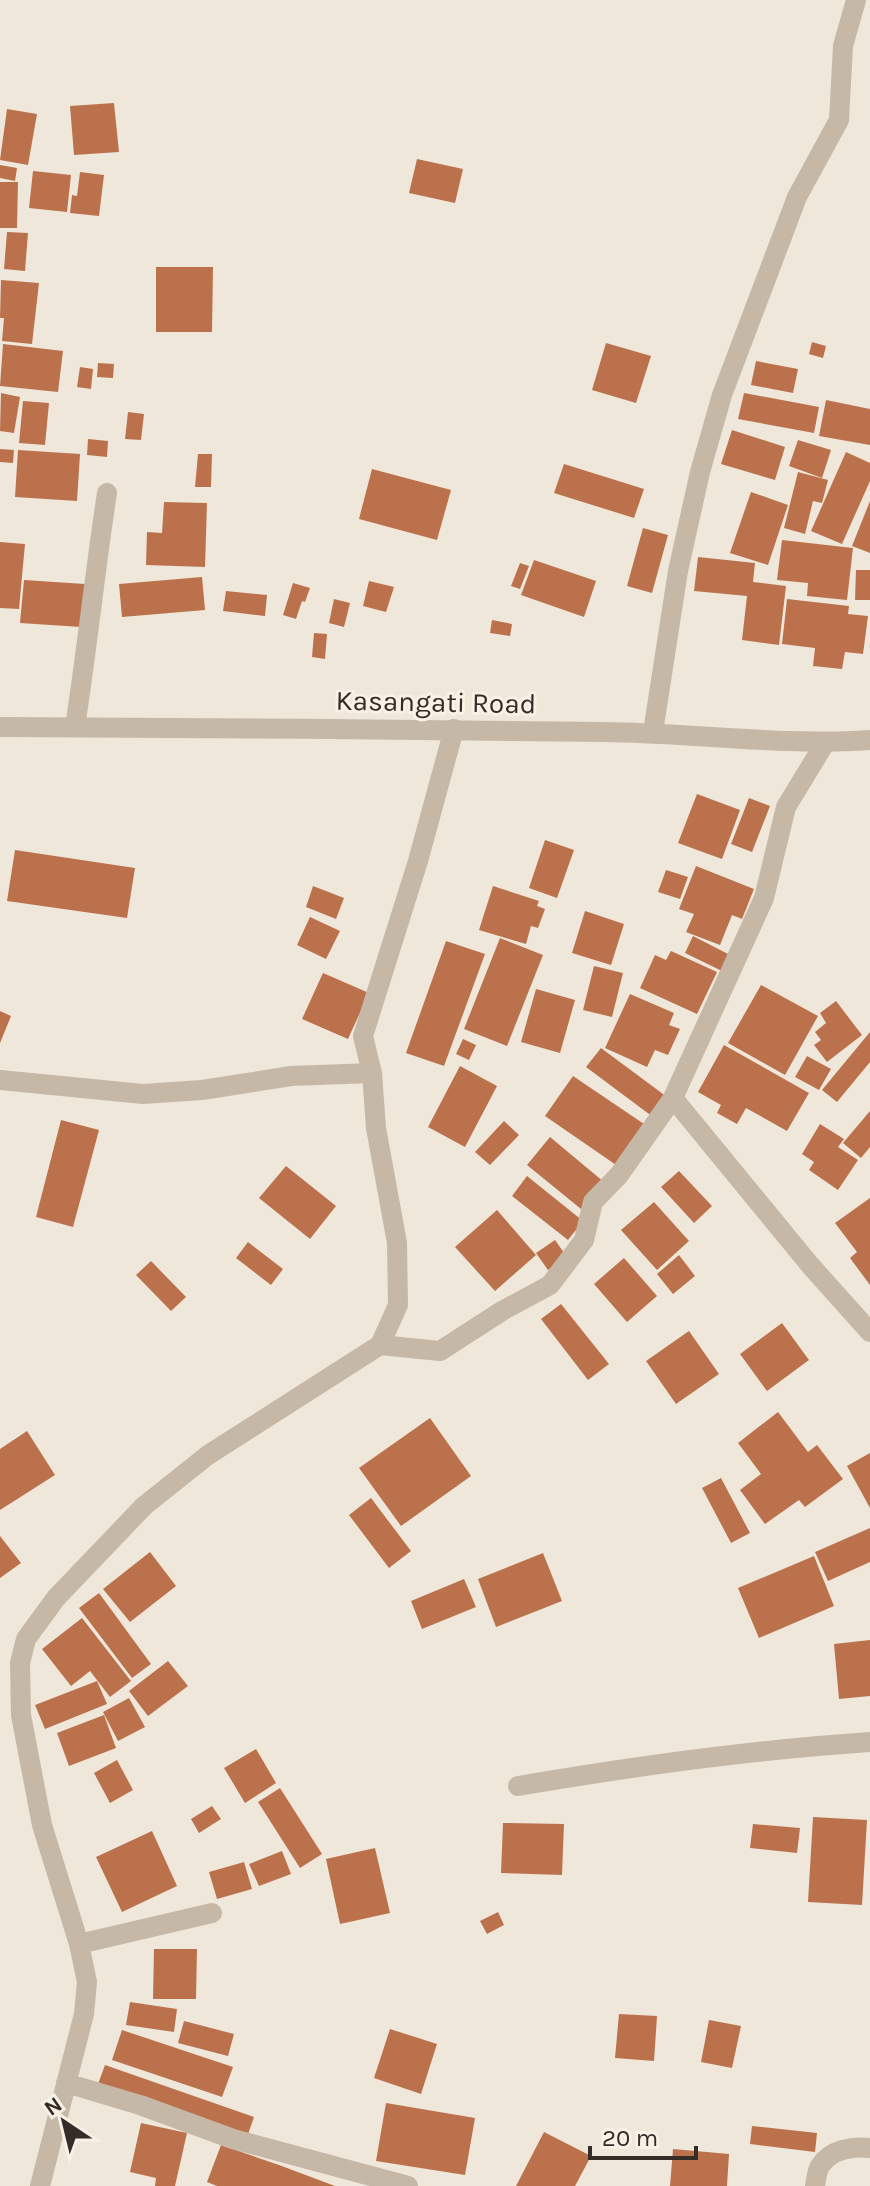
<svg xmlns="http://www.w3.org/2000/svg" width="870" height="2186" viewBox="0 0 870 2186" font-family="Karla,sans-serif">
<rect width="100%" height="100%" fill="#efe7da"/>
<path fill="#bb724c" d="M114,103L119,152L74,155L70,106Z
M7,109L37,114L28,165L0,160Z
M417,159L463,169L455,203L409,193Z
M0,165L17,168L15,181L0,178Z
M33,171L71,175L67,212L29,208Z
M80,172L104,175L99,216L70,213L72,195L77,196Z
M0,182H18L17,228H0Z
M7,232L28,233L25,271L4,269Z
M156,267H213L212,332H156Z
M1,280L39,283L32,344L2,341L4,318H0Z
M812,342L826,346L823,358L809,354Z
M606,343L651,356L636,403L592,390Z
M3,344L63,351L58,392L0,386Z
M756,361L798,369L793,393L751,385Z
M98,363L114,364L113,378L97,377Z
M80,367L93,369L91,389L77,387Z
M1,393L20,397L14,433L0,431Z
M744,393L819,407L814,433L738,419Z
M826,400L870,409V445L819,436Z
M23,401L49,403L45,445L19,443Z
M128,412L144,414L141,440L125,439Z
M732,430L785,447L775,480L721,464Z
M88,439L108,441L107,457L87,455Z
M798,440L831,450L822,478L789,466Z
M0,449L14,450L13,463L0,462Z
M18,450L80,454L77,501L15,497Z
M846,452L870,463V481L842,544L811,531Z
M198,454H212L211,487H195Z
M564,464L644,489L634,518L554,493Z
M372,469L451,490L437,540L359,519Z
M798,472L828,480L822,503L813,501L805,534L784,528Z
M751,492L788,505L768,565L730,553Z
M870,501V553L852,546Z
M164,502L207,503L205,567L146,565L147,532L162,533Z
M643,528L668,535L652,593L627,586Z
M782,540L853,548L847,600L807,596L808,583L777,580Z
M0,542L25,544L19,609L0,608Z
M698,557L755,563L753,582L786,586L779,645L742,640L747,596L694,591Z
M534,560L596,581L584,617L521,595Z
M520,563L529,566L520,589L511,586Z
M856,570H870V600H855Z
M202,577L205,610L122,617L119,584Z
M24,580L85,584L81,627L20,623Z
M369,581L394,587L386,612L363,606Z
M293,583L310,588L305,602L302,601L296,619L283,615Z
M226,591L267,595L265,616L223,611Z
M334,599L350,603L344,627L329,623Z
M787,599L849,606L848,614L868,616L863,654L845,652L842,669L813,666L815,648L782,644Z
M492,620L512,624L510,636L490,633Z
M314,633L327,634L325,659L312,657Z
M697,794L740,810L722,859L678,843Z
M749,798L770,806L752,852L731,844Z
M545,840L574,850L557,898L529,888Z
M15,850L135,868L127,918L7,901Z
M696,866L754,889L742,919L732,915L720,945L686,932L694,914L679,909Z
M666,870L688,877L680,899L658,892Z
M313,886L344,898L336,919L306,907Z
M493,886L539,901L537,906L545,909L538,928L531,926L526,944L479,930Z
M585,911L624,924L611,965L572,953Z
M310,917L340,931L326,959L297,945Z
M693,936L730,955L722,971L685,953Z
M500,938L543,955L507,1046L464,1029Z
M446,941L485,954L444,1066L406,1053Z
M671,951L717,972L697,1014L640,988L655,955L666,960Z
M594,966L623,973L612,1017L583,1010Z
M323,973L369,993L348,1039L302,1019Z
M761,985L818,1016L785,1075L728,1043Z
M536,989L575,1000L560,1053L521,1042Z
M630,994L674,1013L669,1025L680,1029L668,1055L655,1050L647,1067L605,1048Z
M836,1001L862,1035L827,1062L814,1045L821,1040L815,1032L826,1023L820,1013Z
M0,1011L11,1016L0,1043Z
M870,1032V1062L837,1102L822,1090Z
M463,1039L476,1045L469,1060L456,1054Z
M724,1045L809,1093L787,1131L746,1108L737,1124L717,1113L721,1105L698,1092Z
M601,1048L667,1097L653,1117L586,1067Z
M807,1056L831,1069L819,1090L795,1077Z
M460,1066L497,1086L465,1147L428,1127Z
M573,1076L647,1126L619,1167L545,1116Z
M870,1111V1147L861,1158L843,1143Z
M61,1120L99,1130L73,1227L36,1217Z
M504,1121L519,1135L490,1165L475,1152Z
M820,1124L844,1139L838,1147L858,1160L838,1190L809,1170L814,1162L802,1154Z
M550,1137L604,1182L581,1209L527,1165Z
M286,1166L336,1206L310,1239L259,1198Z
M679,1171L712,1206L694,1223L661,1187Z
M527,1176L583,1221L568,1240L512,1196Z
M870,1198V1285L850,1258L857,1252L835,1223Z
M654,1202L689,1241L657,1270L621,1230Z
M497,1210L536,1255L495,1291L455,1247Z
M555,1240L567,1257L548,1270L536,1253Z
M248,1242L283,1269L271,1285L236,1258Z
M679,1255L695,1276L673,1294L657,1274Z
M624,1258L657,1296L627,1322L594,1284Z
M151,1261L186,1297L171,1311L136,1275Z
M561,1304L609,1364L588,1380L541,1319Z
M782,1323L809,1360L767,1391L740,1354Z
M689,1331L719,1374L676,1404L646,1361Z
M778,1412L808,1452L817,1445L843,1479L805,1507L799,1500L765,1524L740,1490L761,1474L738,1443Z
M430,1418L471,1476L401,1526L359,1468Z
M27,1431L55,1475L0,1510V1449Z
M870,1453V1508L847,1466Z
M721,1478L750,1533L731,1543L702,1488Z
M371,1498L411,1551L389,1568L349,1515Z
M870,1528V1562L828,1581L815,1552Z
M0,1536L21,1563L0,1578Z
M150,1552L176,1586L130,1622L103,1589Z
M543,1553L562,1601L496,1627L478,1579Z
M814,1556L834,1606L759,1638L738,1588Z
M464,1579L476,1607L422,1629L411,1601Z
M99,1593L151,1664L132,1678L79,1608Z
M82,1618L131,1681L110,1697L90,1671L71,1686L42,1649Z
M870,1640V1696L839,1699L834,1644Z
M168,1661L188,1686L148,1716L129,1691Z
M97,1681L107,1704L45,1729L35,1705Z
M129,1698L145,1727L118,1741L103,1712Z
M104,1715L116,1748L69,1766L57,1733Z
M256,1749L276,1783L245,1803L224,1768Z
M117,1760L133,1790L110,1803L94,1773Z
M280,1788L322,1854L300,1868L258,1802Z
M212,1806L221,1819L199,1833L191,1819Z
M813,1817L867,1820L862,1905L808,1902Z
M503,1823L564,1824L562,1875L501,1873Z
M753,1824L800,1828L797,1853L750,1848Z
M152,1831L177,1886L122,1912L96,1857Z
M375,1848L390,1913L340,1924L326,1859Z
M282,1851L291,1874L259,1886L249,1864Z
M244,1862L252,1889L217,1899L209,1872Z
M498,1912L504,1925L487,1934L480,1921Z
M154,1949H197L196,1999H153Z
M130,2002L177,2009L174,2032L126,2025Z
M619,2014L657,2016L654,2061L615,2058Z
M709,2020L741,2026L732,2068L701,2062Z
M184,2021L234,2034L228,2056L178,2043Z
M390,2029L437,2044L421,2094L374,2078Z
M122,2030L233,2067L222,2097L112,2060Z
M105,2065L254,2117L247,2137L98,2084Z
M386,2103L475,2118L465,2175L376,2161Z
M141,2123L187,2133L175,2186H155L156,2178L130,2172Z
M752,2126L817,2133L815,2152L750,2144Z
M544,2132L591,2156L575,2186H516Z
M221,2145L279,2165L335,2186H217L207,2182Z
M673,2149L729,2154L727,2186H670Z"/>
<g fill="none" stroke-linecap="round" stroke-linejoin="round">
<path stroke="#c6b8a7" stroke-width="20" d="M75,727C87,649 95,571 107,493
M653,732L678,571L700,472L722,395L797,197L839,120L843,46L856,0
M0,1080L143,1094L202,1090L291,1076L372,1073
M673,1098L810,1265L870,1332
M380,1345L440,1351L502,1311L550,1285L584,1240L593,1202L619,1175L673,1098L764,898L786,807L825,743
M518,1786C635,1766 751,1750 870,1742
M79,1944L212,1913
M66,2083L140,2105L233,2139L408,2186
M40,2186L84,2014L87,1982L79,1944L42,1825L21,1715L20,1663L26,1639L56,1598L144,1506L208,1455L380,1345L398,1305L397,1243L376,1128L372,1073L363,1036L418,861L454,729
M815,2186C816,2180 817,2171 820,2166C831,2149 853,2146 870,2148"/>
<path stroke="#c6b8a7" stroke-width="20" d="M0,727C201,728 403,729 604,732C693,733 782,746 870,740"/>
</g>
<g text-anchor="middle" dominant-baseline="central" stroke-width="6" stroke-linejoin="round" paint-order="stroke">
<g font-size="28" fill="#332c27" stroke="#f7f1e6">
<text transform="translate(436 702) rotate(1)">Kasangati Road</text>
</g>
</g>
<g transform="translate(64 2122) rotate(325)" stroke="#f7f1e6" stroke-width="6" paint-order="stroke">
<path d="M0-6L14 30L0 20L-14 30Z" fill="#332c27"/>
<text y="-12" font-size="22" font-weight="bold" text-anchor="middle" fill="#332c27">N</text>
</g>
<path d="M590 2146v12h106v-12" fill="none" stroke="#332c27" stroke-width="4"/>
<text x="602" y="2146" font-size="24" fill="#332c27" stroke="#f7f1e6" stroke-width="6" paint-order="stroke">20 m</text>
</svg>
